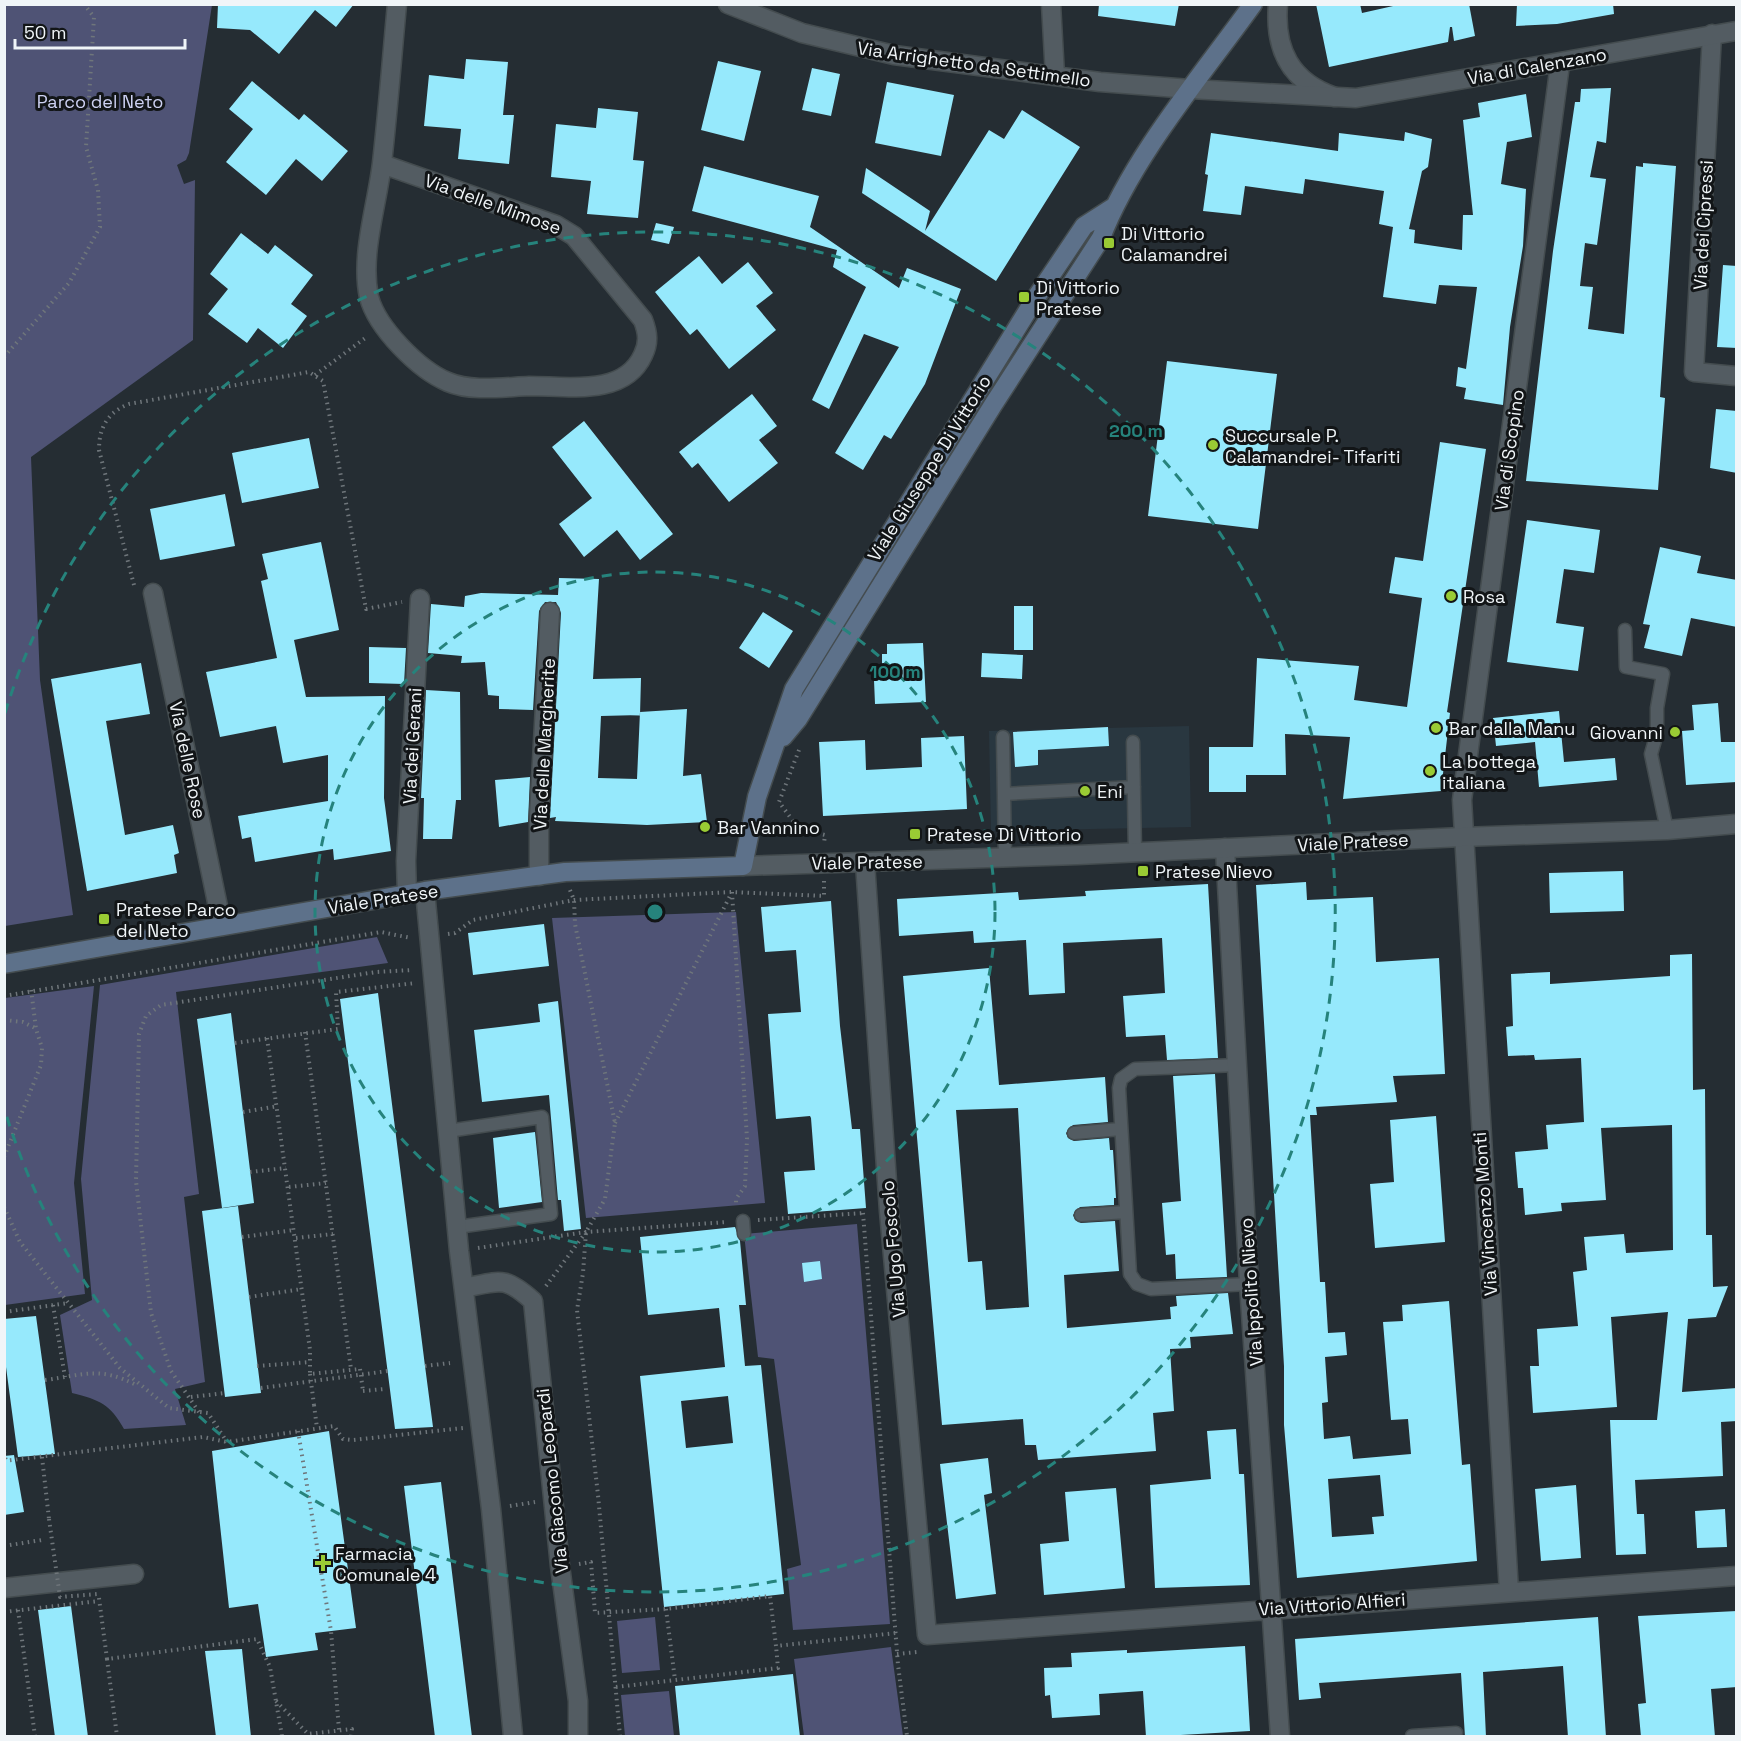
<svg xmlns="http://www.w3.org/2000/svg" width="1741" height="1741" viewBox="0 0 1741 1741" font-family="'Space Grotesk',sans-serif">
<rect width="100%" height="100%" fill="#252d33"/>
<path fill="#293740" d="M1189,726L1191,827L991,831L989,731Z"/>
<path fill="#4f5375" d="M5,4L212,5L189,153L186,160L177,165L184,184L195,180L193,340L31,457L40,680L73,915L5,926Z
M736,912L765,1203L586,1218L552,918Z
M377,937L388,963L176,992L199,1194L184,1197L205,1382L175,1389L186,1425L124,1429C110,1404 100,1400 72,1393L60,1315L92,1300L81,1179L100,985Z
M94,986L74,1183L85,1294L5,1305V998Z
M857,1224L890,1624L793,1630L787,1569L801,1565L774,1359L758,1357L744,1234Z
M655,1617L660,1670L622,1673L617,1621Z
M891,1647L903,1736H804L794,1659Z
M669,1691L674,1736H625L621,1695Z"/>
<path fill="#96e9fc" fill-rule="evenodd" d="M218,4H354L336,27L315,10L279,54L250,30L217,28Z
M1099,4H1179L1175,26L1098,16Z
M1316,4H1360L1362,13L1402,4H1469L1475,36L1454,41L1452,27H1450L1448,42L1329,67Z
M1517,4H1613L1614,14L1557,24L1516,26Z
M466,59L508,62L503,115H514L509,164L458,159L461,129L424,126L429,75L464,79Z
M718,61L761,71L744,141L701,130Z
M812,68L840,74L831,116L802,110Z
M252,81L299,120L304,114L348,151L322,181L296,159L266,195L226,162L253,129L229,109Z
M887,82L954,95L941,156L875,143Z
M1611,88L1606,143L1597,141L1590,177L1606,179L1597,245L1585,243L1580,286L1593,287L1588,329L1624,334L1636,166L1643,167V163L1676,166L1660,397L1665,398L1658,490L1526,481L1553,251L1575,102H1580L1581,89Z
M1526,94L1532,137L1507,142L1501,184L1526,189L1523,246L1510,327L1503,405L1464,399L1466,388L1456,386L1458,367L1466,369L1477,287L1439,285L1436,304L1383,297L1393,227L1379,224L1384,191L1305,179L1303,194L1245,186L1241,215L1203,211L1208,175L1205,174L1211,133L1338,151L1339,133L1404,141L1405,132L1432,139L1428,167L1422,171L1409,229L1415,230L1414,243L1462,250L1463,215H1473L1463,120L1480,117L1478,103Z
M598,108L638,112L633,160L644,161L638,218L587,214L591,181L551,177L556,124L596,128Z
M1022,110L1080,147L996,281L862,193L866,168L930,211L925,231L989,130L1004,139Z
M704,166L819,196L810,227L899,288L907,268L961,289L925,384L891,439L884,435L863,470L835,453L899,347L864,334L829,409L812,400L866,287L833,267L837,250L692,211Z
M656,223L674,227L669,244L651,240Z
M241,233L268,254L275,245L313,275L291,304L307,316L283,348L258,328L247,343L208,314L228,289L210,274Z
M699,256L722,284L748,262L773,293L756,306L776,330L729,369L697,329L690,335L655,292Z
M1723,265L1737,266V348L1717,347Z
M1167,361L1277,374L1258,529L1148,516Z
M752,394L777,426L759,440L778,463L729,502L698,463L692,468L679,452Z
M1716,409L1737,411V473L1710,468Z
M584,421L673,534L640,560L617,530L584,557L559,524L592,498L552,447Z
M309,438L319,488L242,503L232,453Z
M1440,442L1486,449L1447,712L1450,713L1441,791L1343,799L1350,737L1285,734L1286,775H1246V792H1209V747H1253L1257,658L1359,666L1354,700L1407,707L1422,598L1389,593L1395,557L1423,561Z
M225,494L235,546L160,560L150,509Z
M1527,520L1600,530L1594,573L1564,569L1556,623L1584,627L1578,671L1507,662Z
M321,542L339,630L294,640L306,697L385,696L384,798L391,851L334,860L333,849L255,862L251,837L242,839L238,816L328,801V755L283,763L276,726L220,737L206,672L277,658L261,581L268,579L262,554Z
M1660,547L1701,556L1697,573L1737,580V627L1691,618L1682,656L1644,648L1650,625L1643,624Z
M559,578L599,579L593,679L641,678L640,715L601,716L598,778L637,779L640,712L687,709L683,776L701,774L707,822L647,825L555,821L556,817L550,818L561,613L556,602H545L539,611L533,710L499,709V696L488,695L485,662L461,663L462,656L428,653L431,604L464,607L465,596L481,593L558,595Z
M1014,606H1033V650H1014Z
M763,612L793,631L769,668L739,648Z
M923,643L926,702L875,704L874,680H878V667H882V654H887V644Z
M369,647L406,648L404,684L369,683Z
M982,653L1023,655L1022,679L981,677Z
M141,663L150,714L106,721L125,835L173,825L179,853L174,855L177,873L87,891L51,679Z
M426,690L460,692L461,800H456L452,839H423L424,798H421Z
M1718,703L1721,742H1737V782L1686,785L1682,731L1694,730L1692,705Z
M1559,711L1564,762L1615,758L1617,780L1539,787L1535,742L1496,746L1493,718Z
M1108,727L1109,746L1038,750V765L1015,767L1013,732Z
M964,736L967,809L823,816L819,742L865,740L866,770L922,767L921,738Z
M530,777L528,822L499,827L495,780Z
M1623,871L1624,911L1550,913L1549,873Z
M1306,882L1307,900L1373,897L1376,962L1439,958L1445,1074L1393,1076L1397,1102L1316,1107L1317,1115H1310L1320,1282H1325L1328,1333L1345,1332L1347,1355L1325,1357L1328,1402L1322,1403L1324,1439L1350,1436L1353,1459L1411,1454L1408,1419L1391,1420L1383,1322L1403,1321L1402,1305L1449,1301L1462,1465L1470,1464L1477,1561L1297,1578L1284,1425V1366L1256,885ZM1380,1475L1384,1516L1372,1517L1374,1534L1332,1537L1328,1479Z
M1208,884L1218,1058L1167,1060L1165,1035L1126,1037L1123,996L1165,993L1162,938L1063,943L1065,993L1029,995L1026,940L974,943L973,931L899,936L897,899L1018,892L1019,900L1086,896L1085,891Z
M831,901L840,1026L852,1129H860L866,1208L788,1214L784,1172L815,1170L811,1118L810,1116L776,1119L768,1014L801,1012L796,950L765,952L761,907Z
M544,924L549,966L473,975L468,933Z
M1692,954L1693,1090L1705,1089L1706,1235H1712L1713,1287L1728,1286L1716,1317L1688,1319L1682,1392L1737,1388V1421L1721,1422L1723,1476L1635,1480L1637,1514H1644L1646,1554L1616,1555L1610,1420H1657L1668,1312L1611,1317L1617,1407L1533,1413L1530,1366H1539L1537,1329L1578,1326L1573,1272L1587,1270L1584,1237L1624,1234L1626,1253L1673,1250L1672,1125L1601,1128L1606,1200L1561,1203L1562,1211L1525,1215L1523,1188H1518L1515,1152L1548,1149L1546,1125L1584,1122L1581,1058L1535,1060L1534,1055L1508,1056L1506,1027L1513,1026L1511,974L1550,972V984L1670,976V955Z
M989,968L999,1085L1105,1077L1108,1122L1073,1125L1066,1133L1068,1138L1074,1141L1109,1138L1110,1150H1113L1116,1198H1114V1205L1080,1207L1073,1215L1075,1220L1081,1223L1115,1221L1119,1271L1064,1275L1067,1328L1171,1319L1170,1307L1177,1306L1176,1296L1228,1293L1233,1334L1190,1337L1191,1348L1170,1349L1174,1411L1153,1413L1156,1451L1038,1460L1036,1445H1025L1023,1419L942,1425L903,976ZM1018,1108L1029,1307L986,1310L982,1261L968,1262L956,1110Z
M378,993L425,1366L433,1427L395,1429L340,999Z
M558,1001L581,1229L564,1231L561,1200H558L549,1095L482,1102L474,1030L540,1022L538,1004Z
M231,1013L254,1203L222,1208L197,1019Z
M1215,1074L1227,1277L1176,1279L1175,1254L1166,1255L1162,1203L1181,1201L1173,1076Z
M1436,1116L1445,1242L1375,1248L1370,1184L1394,1182L1390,1120Z
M535,1132L542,1202L499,1208L493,1138Z
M238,1206L261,1393L225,1397L202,1211Z
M735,1227L740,1241L746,1305H739L745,1366L761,1365L784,1594L664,1607L640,1376L725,1367L719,1308L648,1315L640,1237ZM728,1396L733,1443L686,1448L681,1401Z
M820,1261L822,1279L804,1282L802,1263Z
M36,1316L55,1454L18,1457L4,1352V1319Z
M1236,1429L1239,1474H1244L1250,1585L1155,1588L1150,1485L1211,1479L1207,1431Z
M329,1431L356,1628L315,1633L318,1650L266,1657L258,1604L229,1608L212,1451Z
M14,1455L24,1512L4,1515V1456Z
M988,1458L992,1493L984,1495L996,1594L956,1599L940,1464Z
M441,1482L472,1737H435L404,1486Z
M1576,1485L1581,1558L1541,1561L1535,1489Z
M1116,1488L1125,1588L1044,1595L1040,1544L1069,1541L1065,1492Z
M1725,1509L1727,1547L1697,1548L1695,1511Z
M71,1606L88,1737H55L38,1610Z
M1737,1611V1687L1711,1689L1715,1737H1641L1638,1704L1646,1703L1638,1616Z
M1598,1617L1606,1737H1568L1563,1666L1483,1672L1486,1737H1465L1461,1673L1319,1683L1321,1698L1299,1700L1295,1639Z
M1245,1646L1250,1731L1146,1737L1143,1691L1099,1694L1100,1715L1052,1718L1050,1695L1045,1696L1044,1668L1072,1667L1071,1653L1127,1650V1653Z
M242,1649L251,1737H216L205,1651Z
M793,1674L800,1737H680L675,1686Z"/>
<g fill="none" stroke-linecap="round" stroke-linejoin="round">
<g stroke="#444c4f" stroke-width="15">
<path id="service" d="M1625,630L1626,667L1663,674L1657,708V733L1651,754L1667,830
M1003,737L1005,858
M1133,742L1135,852
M1004,794L1134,787
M1238,1065L1135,1069L1121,1079L1119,1088L1130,1274L1137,1284L1151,1289L1249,1284
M448,1131L542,1117L551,1214L457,1227
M1074,1133L1121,1129
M1081,1215L1126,1212
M743,1221L744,1234
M1412,1736L1456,1733"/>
</g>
<g stroke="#444c4f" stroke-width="21">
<path id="minor" d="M728,4L802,33L894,55L1100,82L1190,89
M1051,4L1055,76
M1278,4C1274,50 1291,82 1335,97
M1712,34L1694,372L1736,376
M382,164L556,225L574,236L643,320C648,333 649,343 643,355C624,397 567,386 529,386C504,387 471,392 448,382C419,370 377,328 369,297C360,255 377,206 382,163C388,110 392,57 397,4
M153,593L222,926
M1225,848L1249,1284L1280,1736
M865,863L889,1211L927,1635L1736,1576
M539,876V817L550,612
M425,891L459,1251L491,1509L513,1736
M407,894L406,861L420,599
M464,1288C500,1281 504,1275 533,1301L560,1566L578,1701V1736
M4,1588L134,1574
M1509,1592L1462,800L1560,64"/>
</g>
<g stroke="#444c4f" stroke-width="21">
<path id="tertiary" d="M1190,89L1356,98L1736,31
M743,866L1078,855L1462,837L1667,830L1736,824"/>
</g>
<g stroke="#444c4f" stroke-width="21">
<path id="secondary" d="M783,737L798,719L993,405L1101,238C1132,157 1202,75 1253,4
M4,964L425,891L565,872L743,866L757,797L794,689L1033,302L1084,226L1112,208"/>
</g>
<path stroke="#6f767b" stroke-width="4" stroke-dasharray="1.5 4.5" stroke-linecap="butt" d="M4,357L69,283L100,227L98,190L86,147L94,17L84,4
M315,375L368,336
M134,585L99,450C99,427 108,412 129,404L309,372L323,381L366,609L402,602
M799,750L779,802L799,829L825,835L824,843
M570,890L574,900L575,924L615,1123L605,1199L586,1232L583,1273L577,1310L598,1495L620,1736
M732,892L747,1139L745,1186L736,1199V1206
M448,934L455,933L473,920L574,900L732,892L824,896V881
M4,996L381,932L411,938
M4,1020L23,1022L35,1028
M305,1032L351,1369
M267,1038L310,1350V1374L360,1369
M235,1043L338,1029L336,992L416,983
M243,1112L278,1106
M615,1123L731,894
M4,1157L41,1065L42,1048L36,1029L31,989
M250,1172L286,1168
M289,1187L326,1183
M4,1207L20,1242L120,1368L169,1408L208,1413L227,1442
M863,1213L898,1665L907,1736
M758,1220L864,1213
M242,1237L294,1230
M296,1238L333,1234
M478,1248L586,1232
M546,1286L586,1232L727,1222
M249,1297L302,1289
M53,1305L65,1377
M4,1312L68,1303
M257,1366L310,1362
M425,1366L450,1363
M45,1380C84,1375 100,1366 136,1385
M4,1385H8
M261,1388L388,1371
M363,1391L384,1389
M191,1397L225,1393
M314,1405L317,1428
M199,1412L171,1371L151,1313L136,1181L139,1034L146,1016L161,1005L376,972L412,970
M298,1431L331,1631L339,1730
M4,1452L6,1461
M42,1457L49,1519
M4,1461L203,1437L227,1442L334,1426L343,1439L353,1440L463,1428
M510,1506L535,1502
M4,1546L42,1540
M579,1564L591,1562L595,1613L666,1609L770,1596L776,1646L896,1633
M99,1598L107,1659L257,1639L270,1667L282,1736
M666,1609L675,1680
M18,1610L35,1736
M4,1612L99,1601
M897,1654L917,1652
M107,1659L117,1736
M616,1687L778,1668L776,1646
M276,1701L308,1734L352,1729L351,1736"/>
<use href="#service" stroke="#535c62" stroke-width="12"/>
<use href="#minor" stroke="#535c62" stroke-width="18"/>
<use href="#tertiary" stroke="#535c62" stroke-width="18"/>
<use href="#secondary" stroke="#5d718a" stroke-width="18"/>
<path stroke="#6f767b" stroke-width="4" stroke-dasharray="1.5 4.5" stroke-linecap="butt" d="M360,1369L363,1391
M310,1374L314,1405
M49,1519L60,1597L98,1594"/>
</g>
<g fill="none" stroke="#26837c" stroke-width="3" stroke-dasharray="10 8">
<circle cx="655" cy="912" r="340"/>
<path d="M5 713A680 680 0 1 1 5 1111"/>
</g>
<g fill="#9acb34" stroke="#121517" stroke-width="2">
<rect x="1103" y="237" width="12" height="12" rx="3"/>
<rect x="1018" y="291" width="12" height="12" rx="3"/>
<circle cx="1213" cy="445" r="6"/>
<circle cx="1451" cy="596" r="6"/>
<circle cx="1436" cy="728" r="6"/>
<circle cx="1675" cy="732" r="6"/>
<circle cx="1430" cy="771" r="6"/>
<circle cx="1085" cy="791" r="6"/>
<circle cx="705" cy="827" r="6"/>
<rect x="909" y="828" width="12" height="12" rx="3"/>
<rect x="1137" y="865" width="12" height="12" rx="3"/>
<rect x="98" y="913" width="12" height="12" rx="3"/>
<path d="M320 1554h6v6h6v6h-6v6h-6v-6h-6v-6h6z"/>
</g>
<g text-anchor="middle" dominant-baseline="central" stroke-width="6" stroke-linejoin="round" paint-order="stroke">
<g font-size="18" fill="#f0f5f8" stroke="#121517">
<text transform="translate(974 64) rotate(8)">Via Arrighetto da Settimello</text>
<text transform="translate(1537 66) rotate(-10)">Via di Calenzano</text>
<text transform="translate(493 204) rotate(20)">Via delle Mimose</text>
<text transform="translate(1703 225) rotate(-87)">Via dei Cipressi</text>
<text transform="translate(1509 450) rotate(-82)">Via di Scopino</text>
<text transform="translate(929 468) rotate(-58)">Viale Giuseppe Di Vittorio</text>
<text transform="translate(544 744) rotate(-87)">Via delle Margherite</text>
<text transform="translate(412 746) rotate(-87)">Via dei Gerani</text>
<text transform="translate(188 760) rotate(78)">Via delle Rose</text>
<text transform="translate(1353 842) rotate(-3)">Viale Pratese</text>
<text transform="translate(867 862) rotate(-1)">Viale Pratese</text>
<text transform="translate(383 899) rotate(-9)">Viale Pratese</text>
<text transform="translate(1485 1214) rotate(-94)">Via Vincenzo Monti</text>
<text transform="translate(893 1249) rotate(-95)">Via Ugo Foscolo</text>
<text transform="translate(1251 1292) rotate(-94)">Via Ippolito Nievo</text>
<text transform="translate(552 1481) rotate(-96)">Via Giacomo Leopardi</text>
<text transform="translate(1332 1604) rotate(-4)">Via Vittorio Alfieri</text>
</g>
<g font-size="18" fill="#cdd1f2" stroke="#121517">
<text x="100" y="101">Parco del Neto</text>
</g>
<g font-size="18" fill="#f0f5f8" stroke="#121517" text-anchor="start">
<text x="1121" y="233">Di Vittorio<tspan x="1121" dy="21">Calamandrei</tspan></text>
<text x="1036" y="287">Di Vittorio<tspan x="1036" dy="21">Pratese</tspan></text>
<text x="1225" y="435">Succursale P.<tspan x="1225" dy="21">Calamandrei- Tifariti</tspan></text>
<text x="1463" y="596">Rosa</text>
<text x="1448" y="728">Bar dalla Manu</text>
<text x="1663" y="732" text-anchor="end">Giovanni</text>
<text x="1442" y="761">La bottega<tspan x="1442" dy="21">italiana</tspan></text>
<text x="1097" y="791">Eni</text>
<text x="717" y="827">Bar Vannino</text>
<text x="927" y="834">Pratese Di Vittorio</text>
<text x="1155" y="871">Pratese Nievo</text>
<text x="116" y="909">Pratese Parco<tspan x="116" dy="21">del Neto</tspan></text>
<text x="335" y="1553">Farmacia<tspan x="335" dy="21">Comunale 4</tspan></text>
</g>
</g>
<circle cx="655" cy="912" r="9" fill="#26837c" stroke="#121517" stroke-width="3"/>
<g font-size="18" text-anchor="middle" font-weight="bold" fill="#26837c" stroke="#121517" stroke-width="6" stroke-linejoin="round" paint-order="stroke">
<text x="1136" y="437">200 m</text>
<text x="895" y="678">100 m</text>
</g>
<rect width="1741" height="1741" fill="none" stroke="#f0f5f8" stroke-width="12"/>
<path d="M15 39v9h170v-9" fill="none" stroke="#f0f5f8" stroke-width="3"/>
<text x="24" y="39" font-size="18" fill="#f0f5f8" stroke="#121517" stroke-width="4.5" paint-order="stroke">50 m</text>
</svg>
